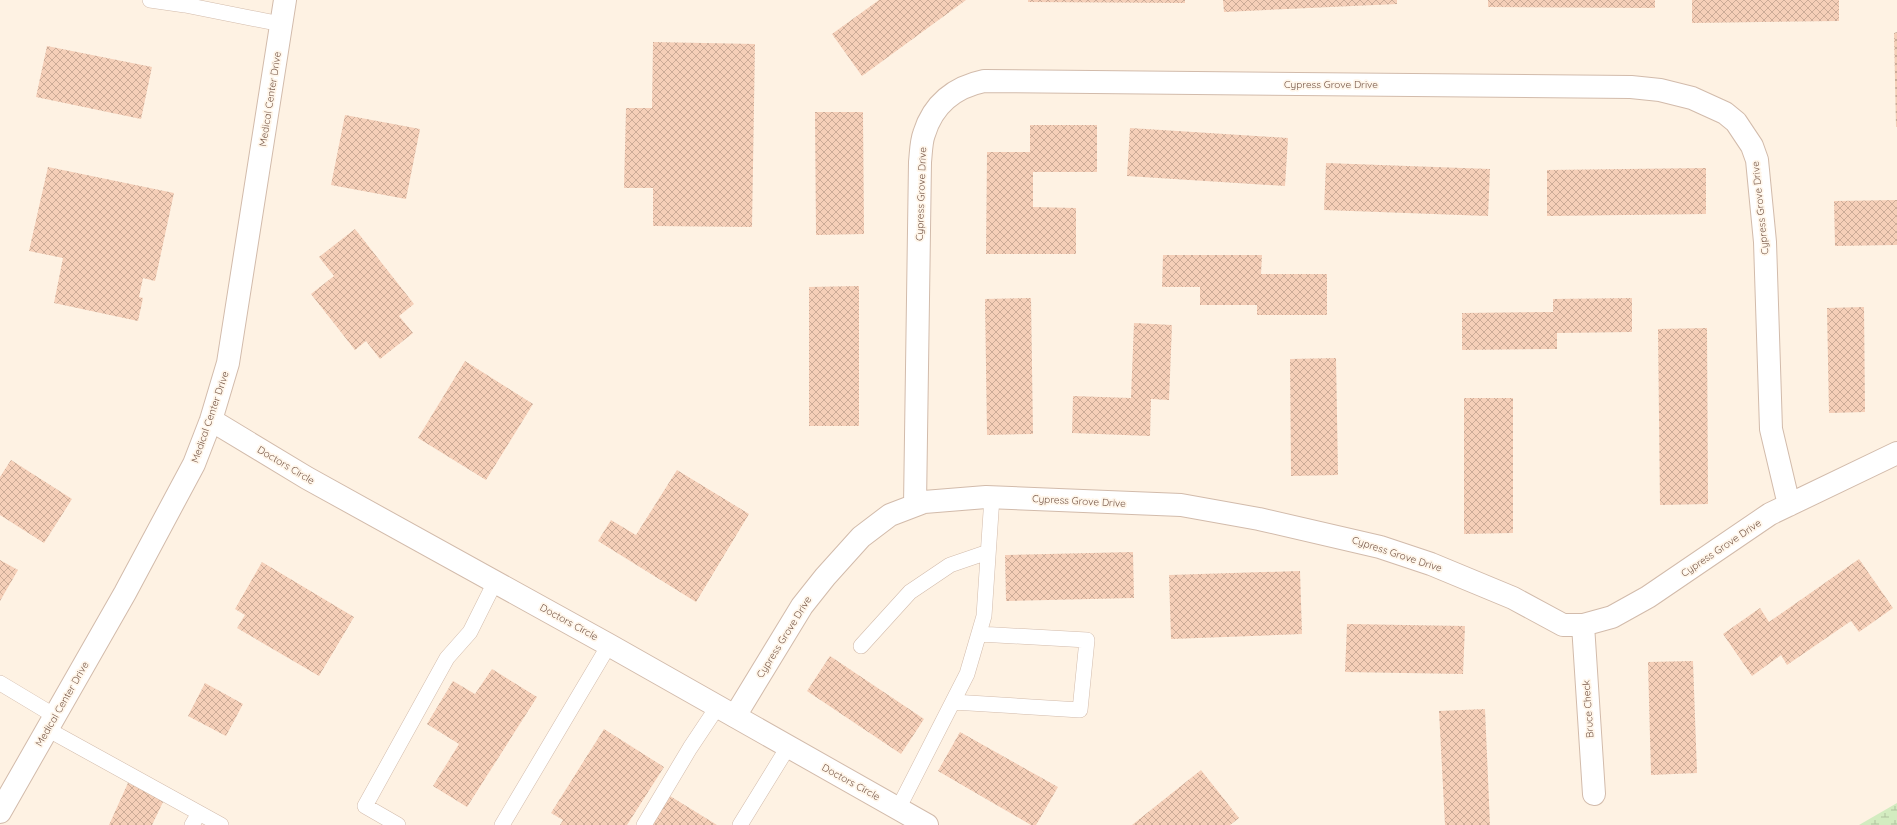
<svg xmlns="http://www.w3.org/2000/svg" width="1897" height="825" viewBox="0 0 1897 825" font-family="Quicksand,sans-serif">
<defs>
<pattern id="wetland-marsh" width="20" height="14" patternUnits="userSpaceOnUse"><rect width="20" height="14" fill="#d3ecc0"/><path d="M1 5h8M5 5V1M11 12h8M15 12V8" fill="none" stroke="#b0c29e"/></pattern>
<pattern id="building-cross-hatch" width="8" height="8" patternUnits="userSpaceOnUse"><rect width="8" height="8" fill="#f5cfb8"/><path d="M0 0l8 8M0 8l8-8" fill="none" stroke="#cbab97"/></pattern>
</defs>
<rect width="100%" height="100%" fill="#fef2e3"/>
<path fill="url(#wetland-marsh)" d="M1897,803V825H1859Z"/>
<path fill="url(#building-cross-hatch)" d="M879,0H966L862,76L832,34Z
M1028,0H1185V3L1028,2Z
M1223,0H1397V4L1224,12Z
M1488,0H1655V8L1488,7Z
M1692,0H1839V21L1692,23Z
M1897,32V127H1896L1894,33Z
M653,42L755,44L752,227L653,226V188H624L626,108H652Z
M47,46L152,67L141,119L36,97Z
M815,112H863L864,234L816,235Z
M345,115L420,129L406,199L331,185Z
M1030,125H1097V172H1033V207L1076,208V254H986L987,152H1030Z
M1130,128L1288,138L1285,186L1127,176Z
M1326,163L1490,169L1488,216L1324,210Z
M48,167L174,193L155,281L143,278L139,297L143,298L138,321L54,303L63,258L29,251Z
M1706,168V214L1547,216V170Z
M1897,200V245L1835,246L1834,201Z
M355,229L414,304L399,316L413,333L380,359L366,341L355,350L311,294L334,276L319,257Z
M1163,255H1262L1261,274H1327V315H1257V305H1200V287H1162Z
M859,286V426H809V287Z
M1031,298L1033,434L987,435L985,299Z
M1632,298V332L1557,333V349L1462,350V313L1553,312V299Z
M1864,307L1865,412L1829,413L1827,308Z
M1134,323L1172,325L1169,400L1151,399L1150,436L1072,433L1073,396L1131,398Z
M1707,328L1708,504L1660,505L1658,329Z
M1336,358L1338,475L1291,476L1290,359Z
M465,361L533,404L486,480L418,438Z
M1464,398H1513V533L1464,534Z
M11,460L72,499L44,543L0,515V477Z
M677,470L749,514L696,602L598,541L611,520L636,535Z
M1133,552L1134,598L1006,601L1005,555Z
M1859,559L1893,608L1859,632L1851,621L1787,665L1781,655L1752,676L1723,634L1760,608L1769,622Z
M0,560L18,570L0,601Z
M262,562L354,617L319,676L237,628L245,615L235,609Z
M1300,571L1302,634L1171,639L1169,575Z
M1347,624L1465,626L1463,674L1345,672Z
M830,656L924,719L901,754L807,691Z
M1693,661L1697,773L1651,775L1648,662Z
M492,669L537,697L467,807L433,786L459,744L427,724L453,681L475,694Z
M205,683L243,704L226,736L188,716Z
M1485,709L1490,825H1445L1439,711Z
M604,729L664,767L627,825H560L563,820L551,813Z
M960,732L1058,787L1036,825H1031L938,771Z
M1201,770L1239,818L1230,825H1132Z
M128,783L164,800L152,825H109Z
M670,796L717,825H651Z"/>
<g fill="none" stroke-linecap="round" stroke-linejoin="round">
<g stroke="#d2bbab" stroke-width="16">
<path id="service" d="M150,0L185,5
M186,0L185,5L281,24
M861,646L910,592L950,565L988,552
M0,683L55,716
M953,702L1080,710L1087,640L979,634
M47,729L221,825
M898,809L967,674L984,616L992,497
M192,825L199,813
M398,825L365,806L447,658L470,632L495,582
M502,825L609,645
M644,825L690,748L718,706
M740,825L788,747"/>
</g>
<g stroke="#d2bbab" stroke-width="24">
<path id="minor" d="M915,505L920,162C921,153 921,142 924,134C933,104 955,87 984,81L1631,87L1660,90L1692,98L1725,113L1736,122L1752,146L1757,160L1765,242L1771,429L1789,505
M1583,625L1594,794
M735,716L802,606L825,577L861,537L890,515L924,502L986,497L1181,505L1259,519L1380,547L1431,564L1513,598L1563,625H1583L1612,617L1648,597L1770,514L1897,453"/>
</g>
<g stroke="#d2bbab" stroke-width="24">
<path id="tertiary" d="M211,420L307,478L609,645L927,825
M0,812L125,593L194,464L211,420L228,363L285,0"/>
</g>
<use href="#service" stroke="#fff" stroke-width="15"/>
<use href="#minor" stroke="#fff" stroke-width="22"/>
<use href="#tertiary" stroke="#fff" stroke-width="22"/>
</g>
<g text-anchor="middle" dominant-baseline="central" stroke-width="3.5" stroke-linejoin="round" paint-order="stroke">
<g font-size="10" fill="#775747" stroke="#fff6ea">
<text x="1331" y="84">Cypress Grove Drive</text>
<text transform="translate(270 99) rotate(-81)">Medical Center Drive</text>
<text transform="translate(921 194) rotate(-88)">Cypress Grove Drive</text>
<text transform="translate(1760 208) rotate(-96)">Cypress Grove Drive</text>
<text transform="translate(210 417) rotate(-71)">Medical Center Drive</text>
<text transform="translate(286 465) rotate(31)">Doctors Circle</text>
<text transform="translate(1079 501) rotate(3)">Cypress Grove Drive</text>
<text transform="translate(1721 548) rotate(-34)">Cypress Grove Drive</text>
<text transform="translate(1397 554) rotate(18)">Cypress Grove Drive</text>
<text transform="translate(569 622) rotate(29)">Doctors Circle</text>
<text transform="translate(784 637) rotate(-58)">Cypress Grove Drive</text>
<text transform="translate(62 704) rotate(-60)">Medical Center Drive</text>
<text transform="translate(1588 709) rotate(-94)">Bruce Check</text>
<text transform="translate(851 782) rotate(29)">Doctors Circle</text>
</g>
</g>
</svg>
